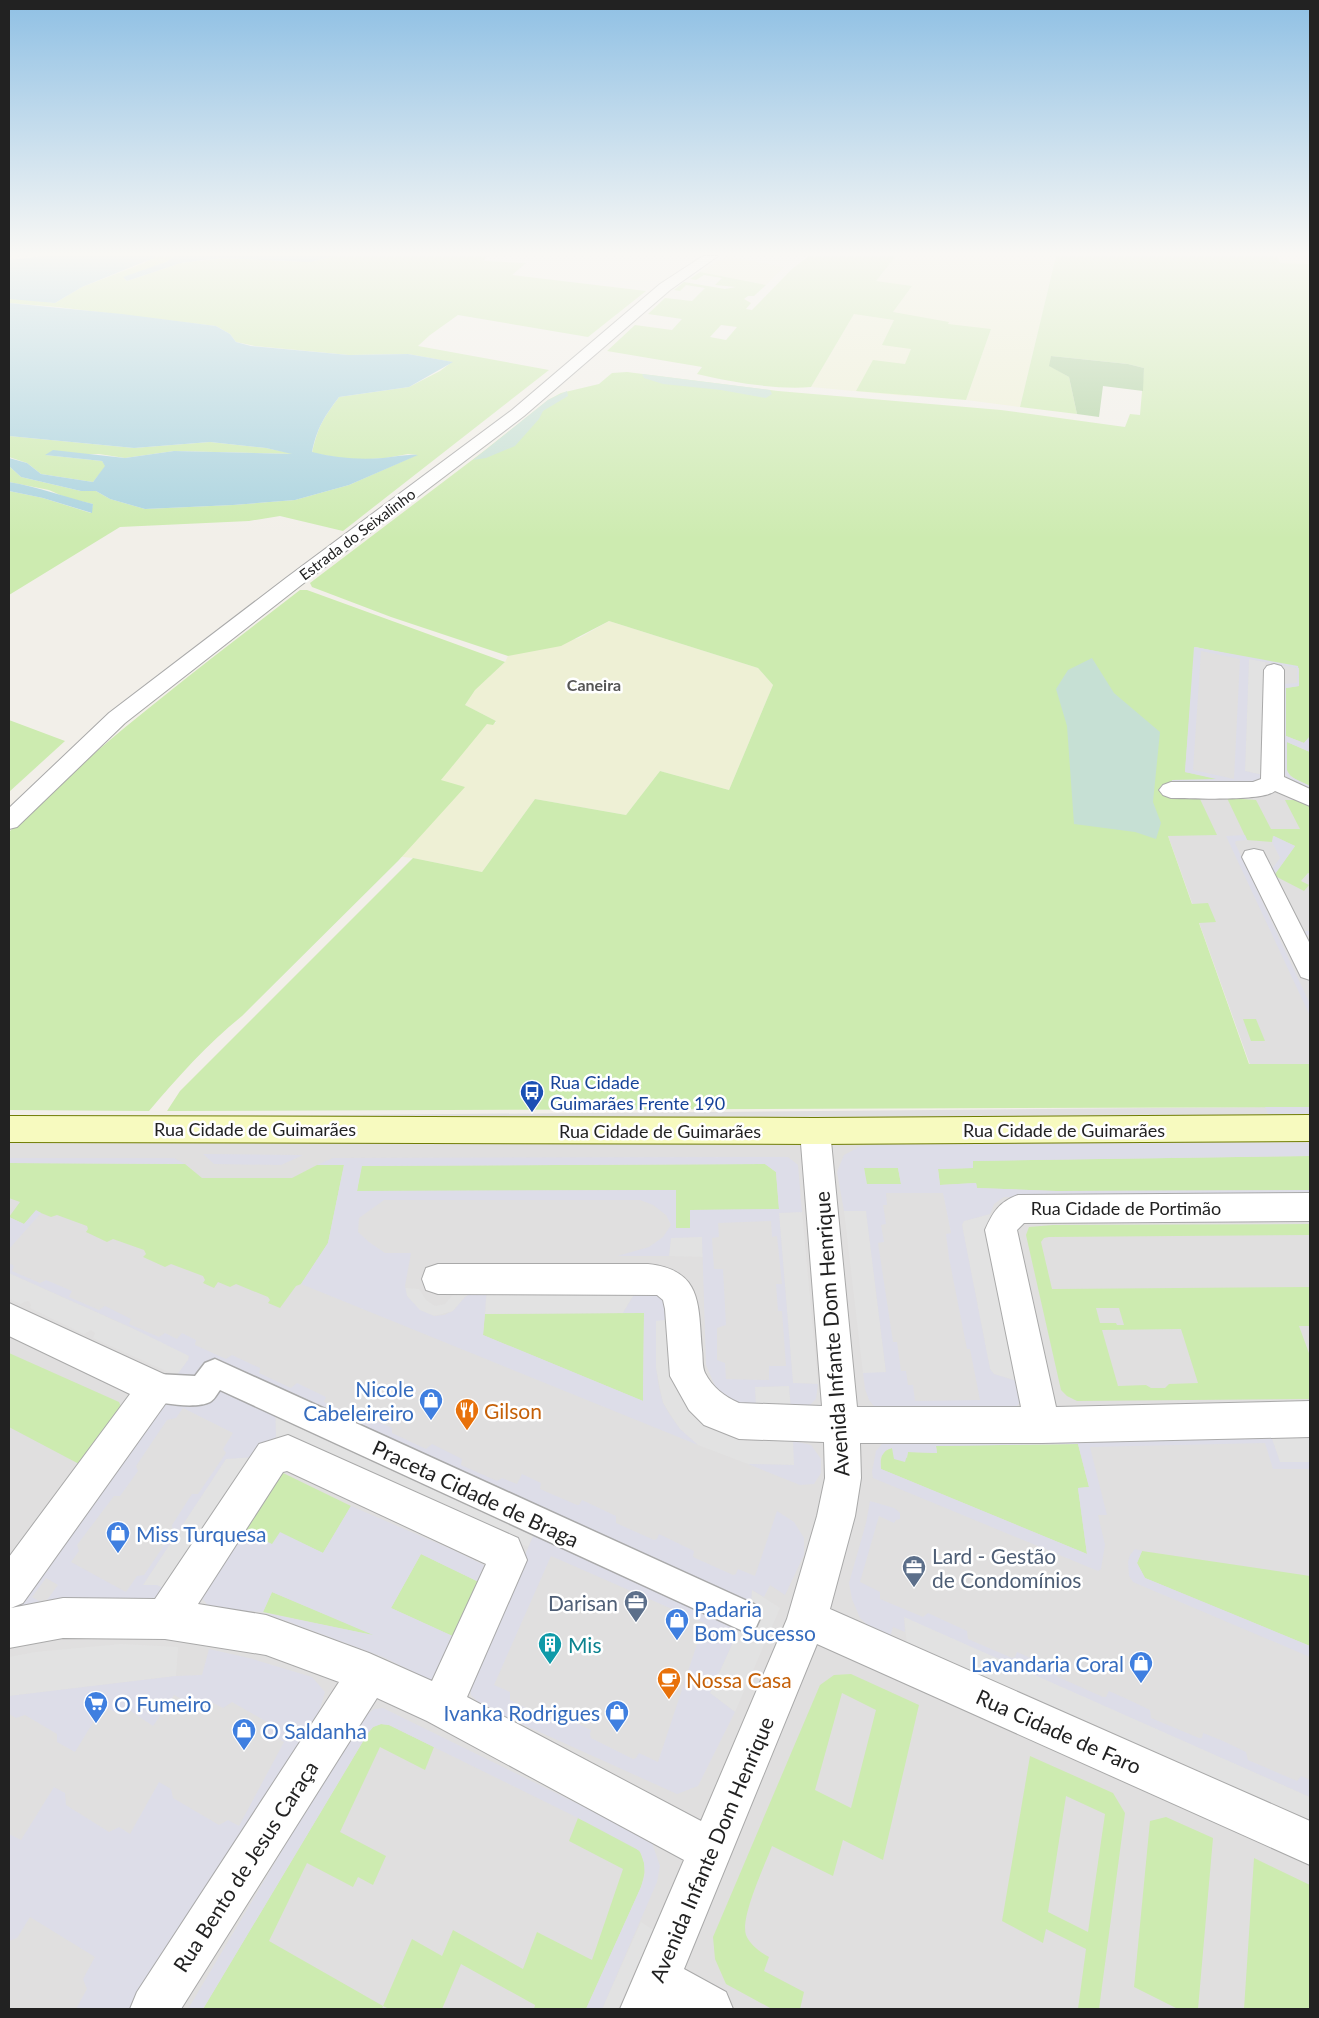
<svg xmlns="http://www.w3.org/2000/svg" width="1319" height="2018" viewBox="0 0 1319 2018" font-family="Lato,sans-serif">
<rect width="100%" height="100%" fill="#f2efe9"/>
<path fill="#e0dfdf" d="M1194,647L1310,666V2009H9V1118L1265,1107L1168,836Z"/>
<path fill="#eef0d5" d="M726,256L784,267L766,285L700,272Z
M896,256H1056L1020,407L966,400L991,329L906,396L811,387L854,314L876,281Z
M1277,256H1310V264L1280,263Z
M609,621L758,668L773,685L729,790L660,771L626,815L535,799L482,872L413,858L385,855L464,749L487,724L496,723V721L465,705L474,690L505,662L508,656L579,638Z"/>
<path fill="#cdebb0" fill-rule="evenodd" d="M155,256H175L166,262L124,278L127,281L181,263L224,258L310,262L334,256H487L484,261L526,263L512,275L646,291L588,337L458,315L430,335L418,346L549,370L343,531L280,516L249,521L120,527L9,595V491L43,498L91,513L93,504L67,498L49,490L9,482V466L21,477L81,491H96L110,499L145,509L233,505L295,500L349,485L417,455L408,454L386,458L352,460L312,453C318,426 323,419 339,397L409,387L440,371L452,362L408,354L349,355L255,346L236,342L230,334L216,326L57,307L9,303L11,298L55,303L82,287L144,263Z
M809,256H896L876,281L912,286L893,312L949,322L948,324L991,329L966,400L856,391L873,360L905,364L911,349L882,345L894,320L854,314L811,387C776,390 731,382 697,374L702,367L607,351L635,325L672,330L682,319L648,314L665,298L692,301L705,288L686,285L680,291L674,290L684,282L725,289L736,287L715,285L722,278L704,275L696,280L690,279L700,272L766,285L754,296H748L744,299L751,303L746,309L752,310L792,269ZM721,325L737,327L726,340L710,337Z
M1056,256H1277L1280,263L1310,264V736L1304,743L1286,736V688L1299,686V668L1195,647L1185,772L1219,779L1171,798L1200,799L1217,835L1168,836L1192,904L1208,903L1216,922L1199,923L1249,1064H1310V1107L167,1111L180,1091L413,858L482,872L535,799L626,815L660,771L729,790L773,685L758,668L609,621L561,646L508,656L391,617L312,587L310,583L484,451L548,400L561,393L599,384L612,373L627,372L778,391L1001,410L1125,427L1130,414L1140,415L1144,368L1128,364L1051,356L1050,366L1069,377L1077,414L1020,407Z
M9,436L134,448L210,442L266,448L295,454L174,451L125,458L99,454L46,455L102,461L106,466L93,482L41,474L27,463L9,457Z
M300,590H307L505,662L475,690L465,705L496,721L493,725L487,724L441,780L465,787L398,861L242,1016C207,1044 178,1077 149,1111L9,1110V832C98,743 201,667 300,590Z
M9,720L65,741L9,792Z
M1287,742L1310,752V786C1280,773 1287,773 1287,742Z
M1227,798L1256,800L1271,829H1300L1285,800H1296L1310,806V874L1308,873L1301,881L1309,885L1304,891L1275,876V874L1295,846L1273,836L1272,842L1247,840Z
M1243,1019H1256L1265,1041H1251Z
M1310,1156V1190L1056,1191L977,1188L976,1183L940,1185L938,1169L973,1168L972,1161Z
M9,1163L185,1164L202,1178H292L317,1165H344L328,1243L301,1284L296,1286L280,1308L268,1303L270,1300L268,1297L236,1284L230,1287L218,1282L214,1288L203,1283L205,1280L203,1276L171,1264L165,1267L143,1257L146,1254L144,1250L113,1239L107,1242L86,1232L88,1229L87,1226L57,1215L51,1217L36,1211L24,1224L9,1217L20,1202L9,1198Z
M765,1164L776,1172L779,1209L690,1210V1228H676V1190L357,1191L361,1166Z
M864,1168H898L901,1184H866Z
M1310,1224V1235L1049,1237L1044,1238L1041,1242L1052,1289L1310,1287V1326H1299L1310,1356V1399L1077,1401L1067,1396L1061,1390L1026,1235L1029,1227L1053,1225ZM1096,1308H1119L1124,1325H1117L1116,1323H1100ZM1181,1329L1198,1383L1169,1384L1165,1388H1151L1146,1385L1118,1386L1102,1330Z
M644,1313L643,1401L483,1335L485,1314Z
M9,1353L119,1402L122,1409L79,1464L9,1427Z
M1078,1444L1089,1487L1078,1488L1087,1554L881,1469C880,1459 881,1451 892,1448L907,1458L908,1452L937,1453L936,1446Z
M281,1472L351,1506L323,1553L280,1533L272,1545L243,1530Z
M1142,1551L1310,1576V1646L1145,1578L1137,1563Z
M421,1554L485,1585L459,1639L391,1608Z
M272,1592L377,1636L263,1612Z
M851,1674L919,1705L885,1851L883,1860L843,1840L833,1876L772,1846C765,1865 740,1917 746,1935C750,1945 760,1952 769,1957L764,1971L804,1992L800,2009H772L726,1984L715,1959L713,1937L820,1685L834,1675ZM842,1693L876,1710L851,1808L815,1790Z
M381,1724L389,1725L434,1747L425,1770L380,1747L340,1832L386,1856L373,1885L358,1877L353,1887L307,1863L269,1941L383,2006L412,1939L442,1956L453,1930L523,1969L537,1932L592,1960L623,1869L569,1841L578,1818C590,1824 634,1843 640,1852C647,1863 645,1875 641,1887L586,2009H534L535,2005L461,1964L442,2009H389L383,2006L382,2009H203L368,1733L373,1727Z
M1030,1756L1113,1793L1125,1813L1099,2009H1078L1086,1949L1046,1929L1043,1943L1002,1921ZM1066,1796L1105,1814L1088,1932L1048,1912Z
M1166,1817L1213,1838L1198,2009H1178L1134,1987L1150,1821Z
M1254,1858L1310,1885V2009H1244Z"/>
<path fill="#add19e" d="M1051,356L1128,364L1144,368L1143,391L1103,386L1099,417L1077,414L1069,377L1049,366Z"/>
<path fill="#c6e0d4" d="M642,374L770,390L772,394L766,398L721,390L663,384L644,378Z
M567,391L568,396L543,411L539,419L515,446L486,458L473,460L548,400Z
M1092,658L1114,693L1160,732L1153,802L1161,823L1156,839L1135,832L1074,824L1067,726L1056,689L1068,670Z"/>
<path fill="#e2e2e2" d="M1249,659L1265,662L1263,775L1245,771Z
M844,1211H866L886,1373H863Z
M802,1212L818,1384L793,1383L779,1213Z
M990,1214L1023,1383L994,1374L990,1369L962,1225L964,1221Z
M702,1237L703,1257L669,1256L671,1238Z
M9,1273L185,1352L189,1356L188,1360L177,1376L93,1338L95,1333L91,1330L84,1334L30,1308L31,1305L29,1301L24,1302L21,1304L9,1299Z
M405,1288L419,1289L426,1300L435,1306L445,1304L458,1289L476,1290L465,1297L453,1311L434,1316L419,1310L407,1296Z
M487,1288L635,1293L623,1313L485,1314Z
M673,1319L714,1429L746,1441H793L795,1465L748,1464L698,1445L680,1429L663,1403L656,1368V1320Z
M789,1386L791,1410L756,1409L755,1387Z
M275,1400L539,1523L528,1547L287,1436L276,1437Z
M1271,1436H1310V1462H1280Z
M255,1457L164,1595L143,1585L226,1459Z
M752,1590L780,1608L735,1712L710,1693L751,1603Z
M904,1616L1310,1797V1824L907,1645Z
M121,1644L178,1647L176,1676L9,1696V1657L35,1652Z
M641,1922L653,1930L618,2009H602Z"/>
<path fill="#dddde8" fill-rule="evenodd" d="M1194,647L1298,666L1299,686L1286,688V736L1304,743L1310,736V752L1287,742V771L1291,777L1310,786V789L1290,780L1283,772V684L1297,683V668L1249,659L1245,771L1263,775L1262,778L1249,783H1172V780L1216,779L1185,772ZM1201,651L1240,659L1234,779L1193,770Z
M1245,835L1247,840L1236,841L1235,843L1310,1004V1016L1226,836Z
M1274,836L1295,846L1275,874L1303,931H1310V935H1303L1269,873L1280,858L1272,842Z
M1265,1107H1310V1116H1269Z
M888,1143H1310V1156L973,1161V1168L938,1169L940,1185L976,1183L977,1188L1056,1191L1310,1190V1195L1004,1197L994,1204L990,1214L964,1221L962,1225L990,1369L994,1374L1023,1383L1025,1398L1017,1406L1008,1409H882L874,1406L869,1400L865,1389L863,1373L886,1372L866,1211H844L837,1172L844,1155L861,1146ZM864,1168H898L901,1184H867ZM886,1193H943L951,1233L946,1234L949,1258L967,1349H970L980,1400L915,1401L913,1385H908L906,1371H901L897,1342H893L878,1243L884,1242L881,1225L886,1224L883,1205H887Z
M203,1154L303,1155L281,1165L214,1164Z
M788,1157L798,1165L802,1212L779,1213L793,1383L818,1384L816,1399L808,1407L791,1410L789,1386L755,1387L756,1409L735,1403L716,1388L706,1365L702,1237L671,1238L669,1256H617L649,1247L663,1237L671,1225L666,1215L653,1205L640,1200H384L359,1218L358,1232L369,1242L385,1253H411L405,1286L407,1296L420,1310L434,1316L444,1315L453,1311L465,1297L476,1290L487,1288L483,1335L643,1401L644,1313H623L635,1293L640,1289L665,1296L673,1319L656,1321V1368L659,1387L663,1403L670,1415L680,1429L698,1445L301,1284L328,1243L344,1165H317L333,1158ZM765,1164L776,1172L779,1209L690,1210V1228H676V1190L357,1191L362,1166ZM771,1221L772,1237L777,1236L782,1284H776L778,1311H782L786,1366H769V1380L726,1379L725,1363L717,1360V1328L726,1325L723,1269H714L712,1238L719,1237L718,1223Z
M9,1158H174L185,1164L9,1163Z
M36,1210L41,1213L9,1249V1217L24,1224Z
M9,1263L14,1266L12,1271L40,1283L46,1280L72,1291L69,1297L99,1310L105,1306L131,1319L129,1324L159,1337L165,1333L177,1339L182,1333L196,1340L195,1345L226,1359L232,1355L260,1368L259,1373L291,1388L297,1383L326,1397L324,1402L358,1417L363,1415L392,1428V1433L426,1449L432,1444L462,1459L461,1465L497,1481L502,1478L517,1484L522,1474L541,1483L540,1489L577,1505H579L582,1500L616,1516V1523L654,1540L657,1539L659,1534L694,1551L693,1557L733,1575L736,1574L738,1569L755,1576L777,1511L794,1522L804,1538V1555L785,1595L770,1585L764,1597L752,1590L751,1602L710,1693L735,1712L698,1786L677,1794L482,1706L471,1695L469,1681L539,1523L275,1401L276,1437L265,1443L255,1457L226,1459L143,1585H157L163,1588L156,1605L15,1612L11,1605L15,1595L188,1360L189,1356L130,1327L9,1273ZM183,1408L233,1433L223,1449L226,1453L198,1494H192L172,1525L173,1532L144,1575L137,1576L126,1592L71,1562L79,1551L77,1545L114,1496H120L138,1471L136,1466L167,1420L176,1418ZM551,1556L704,1623L658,1762L639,1753L636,1758L633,1759L591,1738L590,1734L591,1730L557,1714L553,1719L550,1720L510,1700V1692L494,1685ZM46,1578L58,1585L44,1604L32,1597Z
M1271,1436L1280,1462H1310V1469H1273L1265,1443L1090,1447L1107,1515H1098L1105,1545L1101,1569L1098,1571L873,1478L872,1472L876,1451L883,1443L894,1439ZM1078,1444L1089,1487L1078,1488L1087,1554L881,1469L880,1458L886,1450L892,1448L894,1459L905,1462L908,1452L937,1453L936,1446Z
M793,1441L811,1445L821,1459V1473L814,1484L800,1485L748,1464L794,1465Z
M870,1501L894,1508L900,1513V1519L896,1520L894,1523L879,1516L860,1582L880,1592V1599L923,1617L928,1613L967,1631L968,1639L1012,1658L1015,1657L1017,1652L1035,1660L1057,1670L1056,1674L1058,1677L1103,1697H1106L1109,1691L1127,1699L1150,1710L1151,1718L1199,1738H1202L1203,1733L1223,1741L1246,1752L1248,1760L1297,1781L1301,1776L1310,1780V1797L904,1617L905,1632L893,1627L890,1637L872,1629L860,1618L852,1599L849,1583L866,1523Z
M351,1506L453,1550L484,1565L488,1570L485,1585L421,1554L391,1608L459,1639L434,1682L383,1657L265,1613L373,1635L272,1592L263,1612L211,1609L201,1597L243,1530L272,1544L280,1532L323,1553Z
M1135,1549L1142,1551L1137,1563L1145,1578L1310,1646V1657L1133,1582L1129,1576L1128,1562L1130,1555Z
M209,1649L249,1658L312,1677L325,1692L317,1719L137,2009H76L87,1989L83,1979L95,1957L30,1917L17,1938L9,1941V1834L21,1840L54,1787L65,1793L66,1805L109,1832L119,1827L130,1834L159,1782L171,1789L173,1798L219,1825L228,1820L239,1826L284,1742L266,1732L267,1722L232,1702L223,1708L205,1699L200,1709L174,1695L153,1726L128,1709L119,1714L103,1706L75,1752L57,1742V1734L25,1715L16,1718L9,1714V1696L176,1676L202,1675Z
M383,1708L639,1834L652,1843L660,1866L657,1882L602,2009H586L641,1887L645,1874L644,1863L640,1851L578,1818L389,1725L381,1724L373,1727L368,1733L203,2009H188L359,1721L374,1709Z"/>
<path fill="#aad3df" d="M45,256H155L156,257L82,287L55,303L9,299V260Z
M175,256H334L310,262L224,258L203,260L181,263L127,281L123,277L166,262Z
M9,303L122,314L216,326L230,334L236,342L251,346L349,355L408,354L453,362L409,387L339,397C324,417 317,428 312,452C336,458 359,460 383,458C395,457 406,454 418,455L349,485L295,500L233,505L145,509L110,499L96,491H81L21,477L9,466V458L27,463L41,474L93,482L105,466L102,461L45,455L53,450L125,458L174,451L292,454L266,448L210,442L134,448L9,436Z
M9,482C38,487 65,497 93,504L92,513L43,498L9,491Z"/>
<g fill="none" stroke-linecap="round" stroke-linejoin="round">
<g stroke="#a9a9a9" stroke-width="3">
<path id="pedestrian" d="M215,1359L756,1605L761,1616L756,1627L745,1632L734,1627L220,1390C217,1394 214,1400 210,1402C197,1409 159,1404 146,1398L142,1388L146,1378L156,1374L195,1376L205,1363Z"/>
</g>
<g stroke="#a9a9a9" stroke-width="2">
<path id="minor" d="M703,256H718L670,290L524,416L300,586L125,723L17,827L9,829V808L109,713L286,578L512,410L660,284Z
M1274,664L1281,666L1284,670V777L1310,789V806L1275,791C1262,802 1191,798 1171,798L1163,795L1159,790L1163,785L1171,782H1253L1261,779L1264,670L1267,666Z
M1254,849L1263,851L1266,857L1310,944V980L1301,977L1242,857L1245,851Z
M815,1118L826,1122L830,1131L857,1407H1021L985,1230C993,1212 999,1202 1018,1195L1310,1193V1221L1024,1223L1017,1230L1056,1407L1310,1401V1437L1042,1443H860L861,1478L855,1516L830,1609L1310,1821V1865L817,1644L684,1969L726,1992L733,2009H620L684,1860L427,1721L377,1698L181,2009H130L137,1992L339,1682L266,1655L165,1639L63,1638L9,1648V1557L130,1394L9,1336V1303L168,1376L173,1388L168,1400L23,1603L11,1608L63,1598L155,1599L259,1444L288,1435L518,1538L527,1560L467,1697L701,1821L787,1619L817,1516L825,1478L824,1442L739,1439L704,1425L689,1410L670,1376L665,1309L663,1300L657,1295L438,1294L426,1290L422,1279L426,1268L438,1264H648C703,1270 698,1305 702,1350C703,1357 702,1367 705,1373C712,1387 725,1397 739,1403L822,1406L800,1131L804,1122ZM287,1471L486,1564L432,1681L369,1653L266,1615L198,1604L283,1472Z"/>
</g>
<g stroke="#707d05" stroke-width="2">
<path id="secondary" d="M1310,1115V1141L815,1144L9,1142V1116L815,1118Z"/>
</g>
<use href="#pedestrian" fill="#fff" fill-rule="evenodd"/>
<use href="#minor" fill="#fff" fill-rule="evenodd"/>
<use href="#secondary" fill="#f7fabf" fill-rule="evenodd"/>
</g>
<linearGradient id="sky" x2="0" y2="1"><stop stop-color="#8fc0e4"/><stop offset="0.47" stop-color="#f9f8f5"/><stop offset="1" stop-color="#f9f8f5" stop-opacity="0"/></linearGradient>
<rect width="1319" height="539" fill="url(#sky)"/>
<defs>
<g id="bus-pin" transform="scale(1.25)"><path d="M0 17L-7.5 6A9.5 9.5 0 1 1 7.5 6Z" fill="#1a4fb4" stroke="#fff"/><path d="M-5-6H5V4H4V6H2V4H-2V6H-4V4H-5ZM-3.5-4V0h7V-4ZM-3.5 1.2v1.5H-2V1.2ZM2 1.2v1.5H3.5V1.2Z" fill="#fff"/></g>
<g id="shop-pin" transform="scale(1.25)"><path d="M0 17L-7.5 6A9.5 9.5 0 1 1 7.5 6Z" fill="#3f7fe0" stroke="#fff"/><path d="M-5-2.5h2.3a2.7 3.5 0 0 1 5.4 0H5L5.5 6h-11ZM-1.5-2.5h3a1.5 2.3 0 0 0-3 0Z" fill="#fff"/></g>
<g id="restaurant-pin" transform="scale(1.25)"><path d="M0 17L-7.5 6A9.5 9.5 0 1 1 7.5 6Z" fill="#e8710a" stroke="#fff"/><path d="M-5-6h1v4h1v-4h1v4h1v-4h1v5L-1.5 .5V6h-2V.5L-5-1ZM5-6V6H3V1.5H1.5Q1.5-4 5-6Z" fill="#fff"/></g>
<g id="office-pin" transform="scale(1.25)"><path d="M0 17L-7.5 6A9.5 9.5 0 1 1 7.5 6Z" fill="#5c6f8a" stroke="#fff"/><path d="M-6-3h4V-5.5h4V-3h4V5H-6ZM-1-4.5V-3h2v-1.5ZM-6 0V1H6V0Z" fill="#fff"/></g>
<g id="building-pin" transform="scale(1.25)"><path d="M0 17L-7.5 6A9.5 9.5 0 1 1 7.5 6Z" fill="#0f9aa8" stroke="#fff"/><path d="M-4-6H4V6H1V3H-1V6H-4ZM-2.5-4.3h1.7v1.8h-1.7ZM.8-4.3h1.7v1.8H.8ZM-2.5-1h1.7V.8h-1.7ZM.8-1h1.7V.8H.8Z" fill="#fff"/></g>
<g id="cafe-pin" transform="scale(1.25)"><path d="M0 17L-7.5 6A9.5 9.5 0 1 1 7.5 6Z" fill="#e8710a" stroke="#fff"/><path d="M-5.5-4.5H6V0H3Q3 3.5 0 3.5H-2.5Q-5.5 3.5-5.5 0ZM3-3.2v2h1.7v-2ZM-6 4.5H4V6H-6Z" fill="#fff"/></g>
<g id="supermarket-pin" transform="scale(1.25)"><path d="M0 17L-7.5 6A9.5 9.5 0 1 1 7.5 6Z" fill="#3f7fe0" stroke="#fff"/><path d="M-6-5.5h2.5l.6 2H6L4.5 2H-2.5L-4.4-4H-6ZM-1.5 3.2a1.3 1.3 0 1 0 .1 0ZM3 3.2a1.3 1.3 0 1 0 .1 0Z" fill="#fff"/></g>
</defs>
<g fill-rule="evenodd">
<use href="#bus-pin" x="532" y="1092"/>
<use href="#shop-pin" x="431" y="1400"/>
<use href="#restaurant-pin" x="467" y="1410"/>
<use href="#shop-pin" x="118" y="1533"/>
<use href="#office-pin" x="914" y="1567"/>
<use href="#office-pin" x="636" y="1602"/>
<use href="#shop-pin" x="677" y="1620"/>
<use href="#building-pin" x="550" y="1644"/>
<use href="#shop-pin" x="1141" y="1663"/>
<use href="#cafe-pin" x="669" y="1679"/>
<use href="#supermarket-pin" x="96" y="1703"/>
<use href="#shop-pin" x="617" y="1712"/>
<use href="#shop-pin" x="244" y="1730"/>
</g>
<g text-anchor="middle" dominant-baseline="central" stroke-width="5" stroke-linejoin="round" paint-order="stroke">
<g font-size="15" fill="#222" stroke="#fff">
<text transform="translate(357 534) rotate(-37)">Estrada do Seixalinho</text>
</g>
<g font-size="16" font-weight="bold" fill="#555" stroke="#fff">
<text x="594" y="684">Caneira</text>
</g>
<g font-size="18" fill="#164399" stroke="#fff" text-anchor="start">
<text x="550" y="1082">Rua Cidade<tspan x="550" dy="21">Guimarães Frente 190</tspan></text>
</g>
<g font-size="18" fill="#222" stroke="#fff">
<text x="255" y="1129">Rua Cidade de Guimarães</text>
<text x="1064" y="1130">Rua Cidade de Guimarães</text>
<text x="660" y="1131">Rua Cidade de Guimarães</text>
<text x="1126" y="1208">Rua Cidade de Portimão</text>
</g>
<g font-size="21" fill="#222" stroke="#fff">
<text transform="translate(831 1334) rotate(-94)">Avenida Infante Dom Henrique</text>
<text transform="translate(476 1493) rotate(25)">Praceta Cidade de Braga</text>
<text transform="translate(1059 1731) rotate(24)">Rua Cidade de Faro</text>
<text transform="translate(711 1849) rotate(-67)">Avenida Infante Dom Henrique</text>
<text transform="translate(245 1866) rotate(-57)">Rua Bento de Jesus Caraça</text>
</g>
<g font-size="21" fill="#366cbe" stroke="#fff" text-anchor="start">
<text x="414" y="1388" text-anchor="end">Nicole<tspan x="414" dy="24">Cabeleireiro</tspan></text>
<text x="136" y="1533">Miss Turquesa</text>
<text x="694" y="1608">Padaria<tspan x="694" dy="24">Bom Sucesso</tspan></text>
<text x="1124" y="1663" text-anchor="end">Lavandaria Coral</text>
<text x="114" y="1703">O Fumeiro</text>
<text x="600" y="1712" text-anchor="end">Ivanka Rodrigues</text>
<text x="262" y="1730">O Saldanha</text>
</g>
<g font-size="21" fill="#c56008" stroke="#fff" text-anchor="start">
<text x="484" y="1410">Gilson</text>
<text x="686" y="1679">Nossa Casa</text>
</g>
<g font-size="21" fill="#4e5e75" stroke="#fff" text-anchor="start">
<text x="932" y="1555">Lard - Gestão<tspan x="932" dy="24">de Condomínios</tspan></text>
<text x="618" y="1602" text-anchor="end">Darisan</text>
</g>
<g font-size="21" fill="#0d838f" stroke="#fff" text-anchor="start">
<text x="568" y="1644">Mis</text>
</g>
</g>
<rect width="1319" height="2018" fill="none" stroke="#222222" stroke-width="20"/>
</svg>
